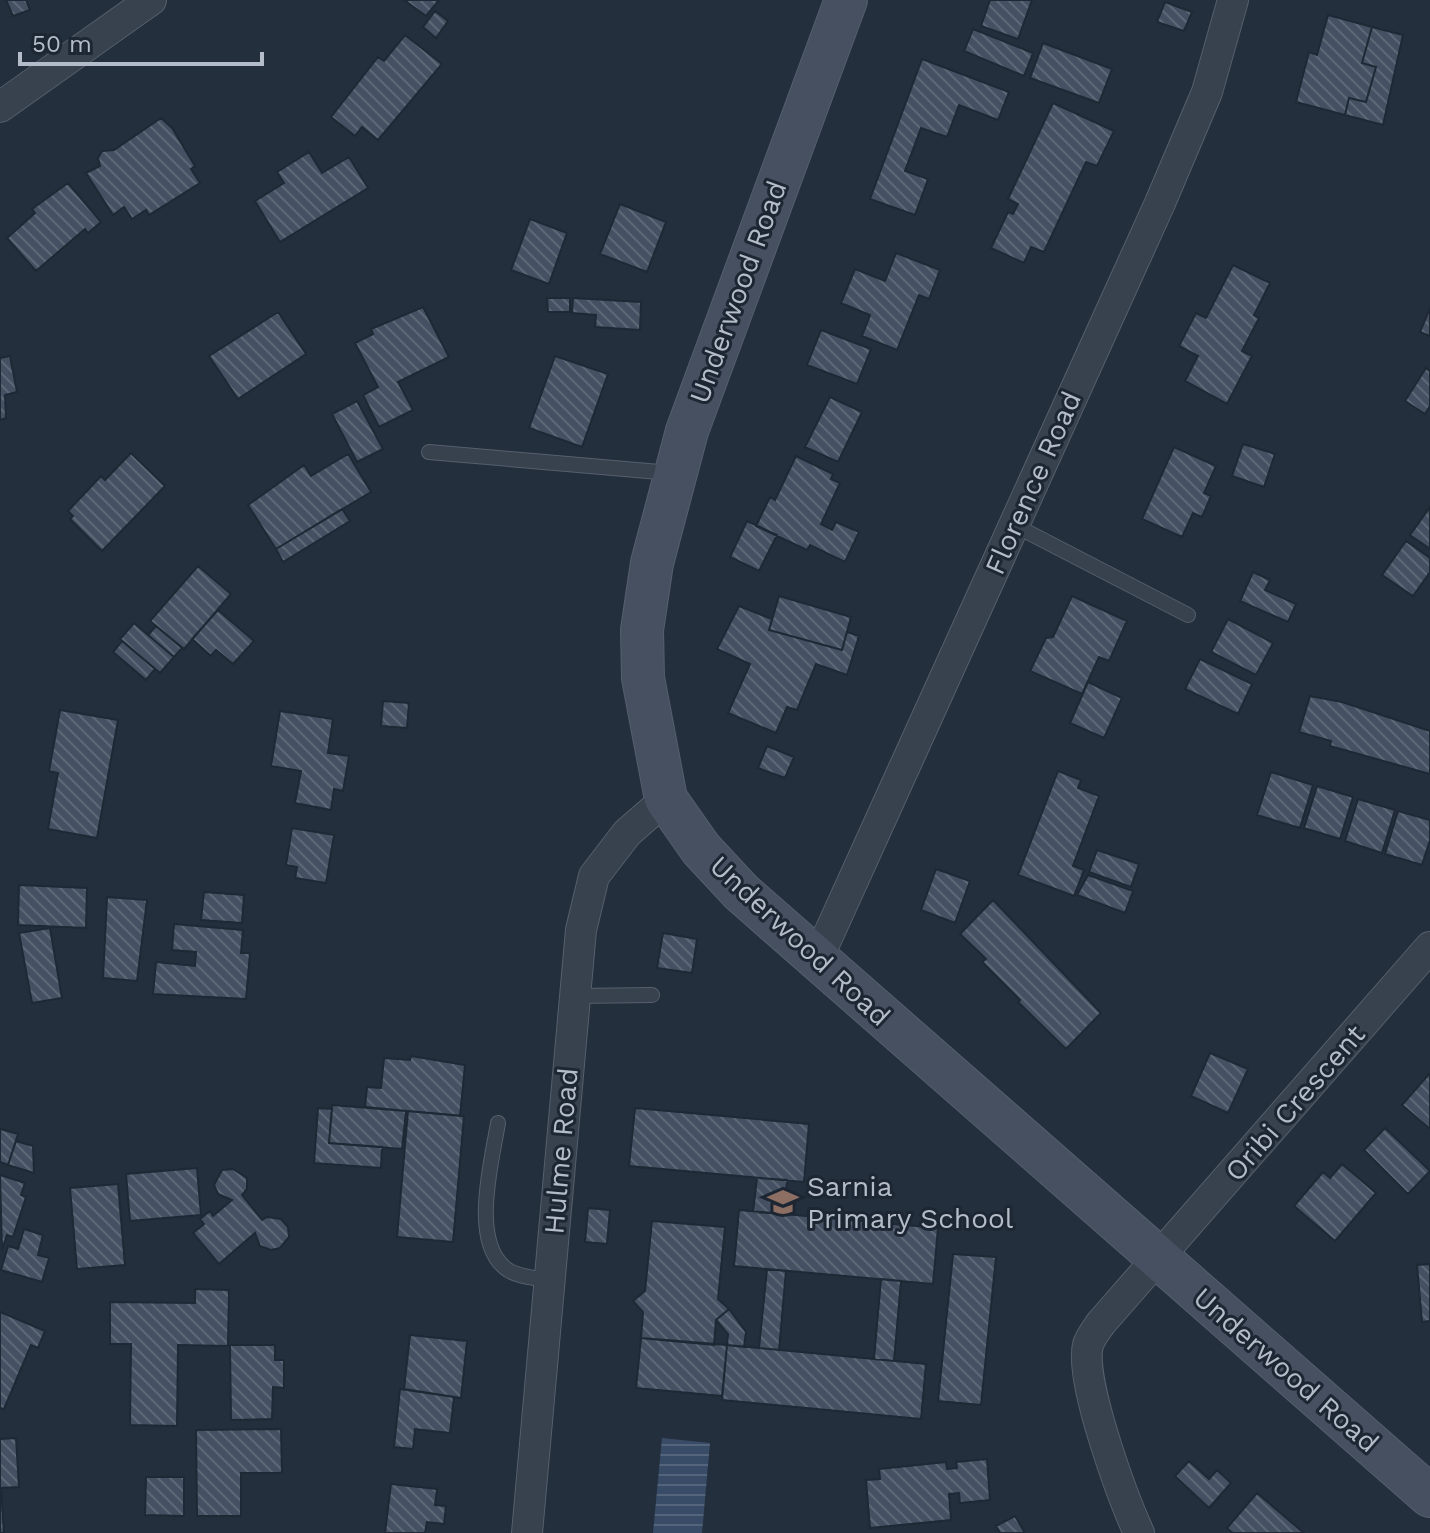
<svg xmlns="http://www.w3.org/2000/svg" width="1430" height="1533" viewBox="0 0 1430 1533" font-family="'Work Sans',sans-serif">
<defs>
<pattern id="water-rules" width="6" height="5" patternUnits="userSpaceOnUse" patternTransform="scale(2)"><rect width="6" height="5" fill="#394c67"/><path d="M0 2.5h6" fill="none" stroke="#53647b"/></pattern>
<pattern id="building-back-hatch" width="6" height="6" patternUnits="userSpaceOnUse" patternTransform="scale(2)"><rect width="6" height="6" fill="#455162"/><path d="M-1 5l2 2M0 0l6 6M5-1l2 2" fill="none" stroke="#5d6877"/></pattern>
</defs>
<rect width="100%" height="100%" fill="#242f3e"/>
<path fill="url(#water-rules)" d="M662,1438L710,1443L702,1533H653Z"/>
<path fill="url(#building-back-hatch)" stroke="#1f2835" stroke-width="2" d="M6,0H26L30,10L13,16Z
M404,0H439L426,16Z
M990,0H1032L1018,39L981,26Z
M1165,2L1192,12L1184,31L1157,22Z
M435,11L448,21L436,38L423,27Z
M1328,15L1372,27L1362,63L1376,67L1366,102L1349,98L1345,115L1296,102L1309,52L1317,55Z
M1372,27L1403,35L1383,125L1345,115L1349,98L1366,102L1376,67L1362,63Z
M973,29L1033,53L1024,76L964,51Z
M405,35L442,64L378,140L362,127L355,136L331,117L378,57L384,61Z
M1043,43L1112,69L1099,103L1030,78Z
M922,59L1009,92L998,120L959,105L947,137L921,128L905,171L928,179L915,215L870,199Z
M1053,103L1114,131L1097,166L1086,162L1044,252L1031,247L1024,263L991,248L1008,212L1013,214L1018,204L1008,199Z
M161,118L172,128L195,166L191,169L200,183L149,215L146,210L132,219L124,207L113,215L86,173L100,166L98,158L102,151L114,150Z
M309,152L322,173L349,157L368,188L280,242L255,201L284,183L277,172Z
M68,183L101,222L88,233L85,229L36,271L7,238L35,213L32,209Z
M620,204L666,222L647,272L600,254Z
M530,219L567,233L549,284L511,270Z
M896,253L940,270L929,299L919,295L897,350L862,336L870,315L841,303L855,269L885,281Z
M1233,265L1270,283L1254,315L1259,318L1242,351L1252,356L1227,404L1185,381L1198,356L1179,346L1196,313L1206,318Z
M547,298H570V312H548Z
M573,298L641,302L640,330L595,327L596,315L572,313Z
M423,307L449,357L398,382L413,410L379,427L363,395L378,387L355,343L373,334L371,329Z
M1430,308V336L1420,332Z
M278,312L306,354L238,399L209,356Z
M821,330L871,349L857,384L807,365Z
M10,356L17,392L5,395L6,418L0,420V358Z
M555,356L608,374L582,447L529,428Z
M1426,368L1430,371V406L1425,414L1405,401Z
M830,397L862,412L838,462L805,447Z
M357,401L383,449L357,462L332,414Z
M1243,444L1275,454L1264,487L1232,476Z
M1174,447L1216,466L1204,493L1211,496L1202,517L1193,513L1182,537L1142,519Z
M131,453L165,486L102,551L70,519L73,516L68,511L101,476L105,480Z
M348,454L371,492L276,549L248,505L304,465L311,476Z
M796,456L833,474L831,479L840,483L821,524L832,530L836,522L859,532L845,562L810,545L807,550L756,526L770,497L775,500Z
M1430,507V549L1410,535Z
M342,509L350,521L283,562L276,549Z
M747,521L777,535L759,571L730,557Z
M1406,541L1430,558V572L1413,596L1382,575Z
M198,566L231,594L184,649L150,621Z
M1253,572L1270,580L1265,590L1296,604L1288,622L1240,601Z
M779,596L851,617L842,650L769,630Z
M1072,596L1127,621L1109,661L1099,657L1082,694L1030,671L1046,638L1053,637Z
M739,606L772,619L769,630L842,650L847,632L859,636L847,675L816,664L797,710L787,707L776,733L728,713L750,664L717,649Z
M218,610L254,641L233,664L216,650L211,656L192,639Z
M1228,619L1273,643L1256,675L1211,652Z
M134,623L174,657L160,673L120,639Z
M156,626L182,648L174,657L148,635Z
M122,641L155,669L146,680L113,652Z
M1200,659L1252,684L1238,714L1185,689Z
M1088,682L1122,698L1104,738L1070,723Z
M1310,696L1342,702L1430,731V774L1330,746L1331,741L1299,732Z
M383,701L409,703L407,728L381,726Z
M60,710L118,720L97,838L48,829L58,773L49,771Z
M280,711L333,719L328,753L349,756L343,791L334,789L331,810L295,803L301,771L271,766Z
M767,746L794,757L785,778L758,768Z
M1058,771L1081,780L1078,788L1099,796L1073,866L1084,870L1074,896L1018,875Z
M1271,772L1313,785L1300,828L1257,815Z
M1317,786L1353,797L1340,839L1304,828Z
M1358,799L1395,810L1382,853L1345,841Z
M1398,811L1430,820V840L1422,865L1385,854Z
M292,828L334,835L326,883L295,878L297,867L286,865Z
M1097,850L1139,864L1131,887L1089,872Z
M936,869L970,881L955,923L921,910Z
M1088,875L1133,891L1125,913L1077,895Z
M19,885L87,888L86,928L18,925Z
M204,892L244,895L242,923L201,920Z
M107,897L147,900L137,981L103,978Z
M993,900L1101,1013L1066,1049L1018,1002L1020,1000L982,962L986,959L960,934Z
M174,924L243,930L241,953H250L246,999L153,994L156,962L195,966L196,952L172,950Z
M50,928L62,998L32,1003L19,933Z
M663,933L697,939L692,973L657,968Z
M1210,1053L1248,1069L1228,1113L1191,1096Z
M411,1056L465,1065L460,1116L365,1107L367,1087L381,1088L384,1058L410,1060Z
M1430,1073V1129L1402,1105Z
M332,1105L406,1111L402,1149L329,1143Z
M318,1108L332,1109L329,1143L382,1147L381,1168L314,1163Z
M635,1108L809,1124L804,1182L629,1166Z
M408,1111L464,1116L453,1242L397,1237Z
M1385,1128L1430,1171L1408,1194L1364,1150Z
M0,1129L18,1134L8,1165L0,1162Z
M16,1141L33,1146L34,1173L8,1165Z
M1342,1164L1376,1193L1335,1241L1294,1206L1323,1172L1330,1178Z
M197,1168L201,1215L130,1221L126,1174Z
M233,1169L247,1178V1189L242,1195L262,1220L267,1217L281,1219L288,1227L289,1237L280,1248L271,1250L260,1246L255,1233L219,1264L193,1233L204,1224L200,1219L210,1211L213,1216L232,1200L218,1194L214,1185L222,1170Z
M0,1175L25,1183L21,1195L26,1197L13,1237L7,1235L2,1250Z
M757,1178L787,1180L784,1214L753,1212Z
M118,1184L125,1265L77,1269L70,1188Z
M588,1208L610,1210L607,1244L585,1242Z
M739,1210L938,1228L933,1284L734,1266Z
M652,1221L725,1227L718,1299L729,1309L716,1320L714,1345L641,1338L643,1312L633,1301L645,1291Z
M24,1229L43,1235L38,1255L49,1258L42,1282L1,1270L8,1246L18,1249Z
M953,1254L996,1257L981,1405L938,1401Z
M1430,1264V1321L1422,1322L1417,1265Z
M767,1269L786,1271L779,1350L759,1348Z
M881,1279L901,1281L894,1361L874,1359Z
M195,1289L229,1290L228,1346L178,1345L177,1426L130,1425L131,1344H110V1302L195,1303Z
M729,1309L746,1332L744,1347L727,1345L728,1334L716,1320Z
M0,1312L45,1331L38,1348L31,1345L4,1409L0,1408Z
M410,1335L467,1341L461,1398L404,1389Z
M641,1338L727,1345L722,1396L636,1388Z
M230,1345H275V1360H284V1388L273,1387L272,1419L231,1420Z
M727,1345L926,1364L921,1419L722,1400Z
M400,1389L454,1397L450,1433L415,1429L413,1449L394,1447Z
M281,1429L282,1473H241V1516H197L196,1430Z
M16,1438L19,1487L1,1488L4,1533H0V1439Z
M987,1459L990,1500L960,1503L959,1493L949,1494L951,1520L870,1528L866,1480L880,1479L879,1469L946,1462L947,1469L957,1468L956,1462Z
M1189,1461L1209,1479L1217,1470L1231,1483L1209,1508L1175,1476Z
M146,1477H184V1516L145,1515Z
M391,1484L437,1489L435,1505L446,1506L444,1524L427,1522L425,1533H385Z
M1257,1493L1304,1533H1233L1227,1528Z
M1015,1516L1025,1533H1000L996,1526Z"/>
<g fill="none" stroke-linecap="round" stroke-linejoin="round">
<g stroke="#565f6c" stroke-width="16">
<path id="lane" d="M429,452L671,473
M1014,525L1188,615
M574,996L652,995
M498,1123C492,1161 469,1244 508,1270C518,1277 538,1278 550,1281"/>
</g>
<g stroke="#565f6c" stroke-width="32">
<path id="street" d="M0,107L151,0
M817,960L1160,203L1207,92L1233,0
M527,1533L581,930L594,876L627,833L666,799
M1139,1533C1123,1498 1079,1380 1088,1345C1090,1338 1097,1329 1101,1323L1430,947"/>
</g>
<g stroke="#565f6c" stroke-width="44">
<path id="secondary" d="M846,0L687,431L652,563L642,630L643,678L666,799L701,849L741,892L1430,1496"/>
</g>
<use href="#lane" stroke="#38414e" stroke-width="14"/>
<use href="#street" stroke="#38414e" stroke-width="30"/>
<use href="#secondary" stroke="#465061" stroke-width="42"/>
</g>
<defs>
<g id="school-bare" transform="scale(2.4)"><path d="M0-5L7-2L0 1L-7-2ZM-4 1L0 2.5L4 1V4Q0 6-4 4Z" fill="#8d6e63" stroke="#1d2633" stroke-width="2.5" paint-order="stroke"/></g>
</defs>
<g fill-rule="evenodd">
<use href="#school-bare" x="783" y="1202"/>
</g>
<g text-anchor="middle" dominant-baseline="central" stroke-width="6" stroke-linejoin="round" paint-order="stroke">
<g font-size="28" fill="#b4bcc9" stroke="#1d2633">
<text transform="translate(738 292) rotate(-70)">Underwood Road</text>
<text transform="translate(1033 483) rotate(-66)">Florence Road</text>
<text transform="translate(800 941) rotate(43)">Underwood Road</text>
<text transform="translate(1295 1103) rotate(-49)">Oribi Crescent</text>
<text transform="translate(561 1151) rotate(-85)">Hulme Road</text>
<text transform="translate(1286 1370) rotate(41)">Underwood Road</text>
</g>
<g font-size="28" fill="#b4bcc9" stroke="#1d2633" text-anchor="start">
<text x="807" y="1186">Sarnia<tspan x="807" dy="32">Primary School</tspan></text>
</g>
</g>
<path d="M20 52v12h242v-12" fill="none" stroke="#b4bcc9" stroke-width="4"/>
<text x="32" y="52" font-size="24" fill="#b4bcc9" stroke="#1d2633" stroke-width="6" paint-order="stroke">50 m</text>
</svg>
